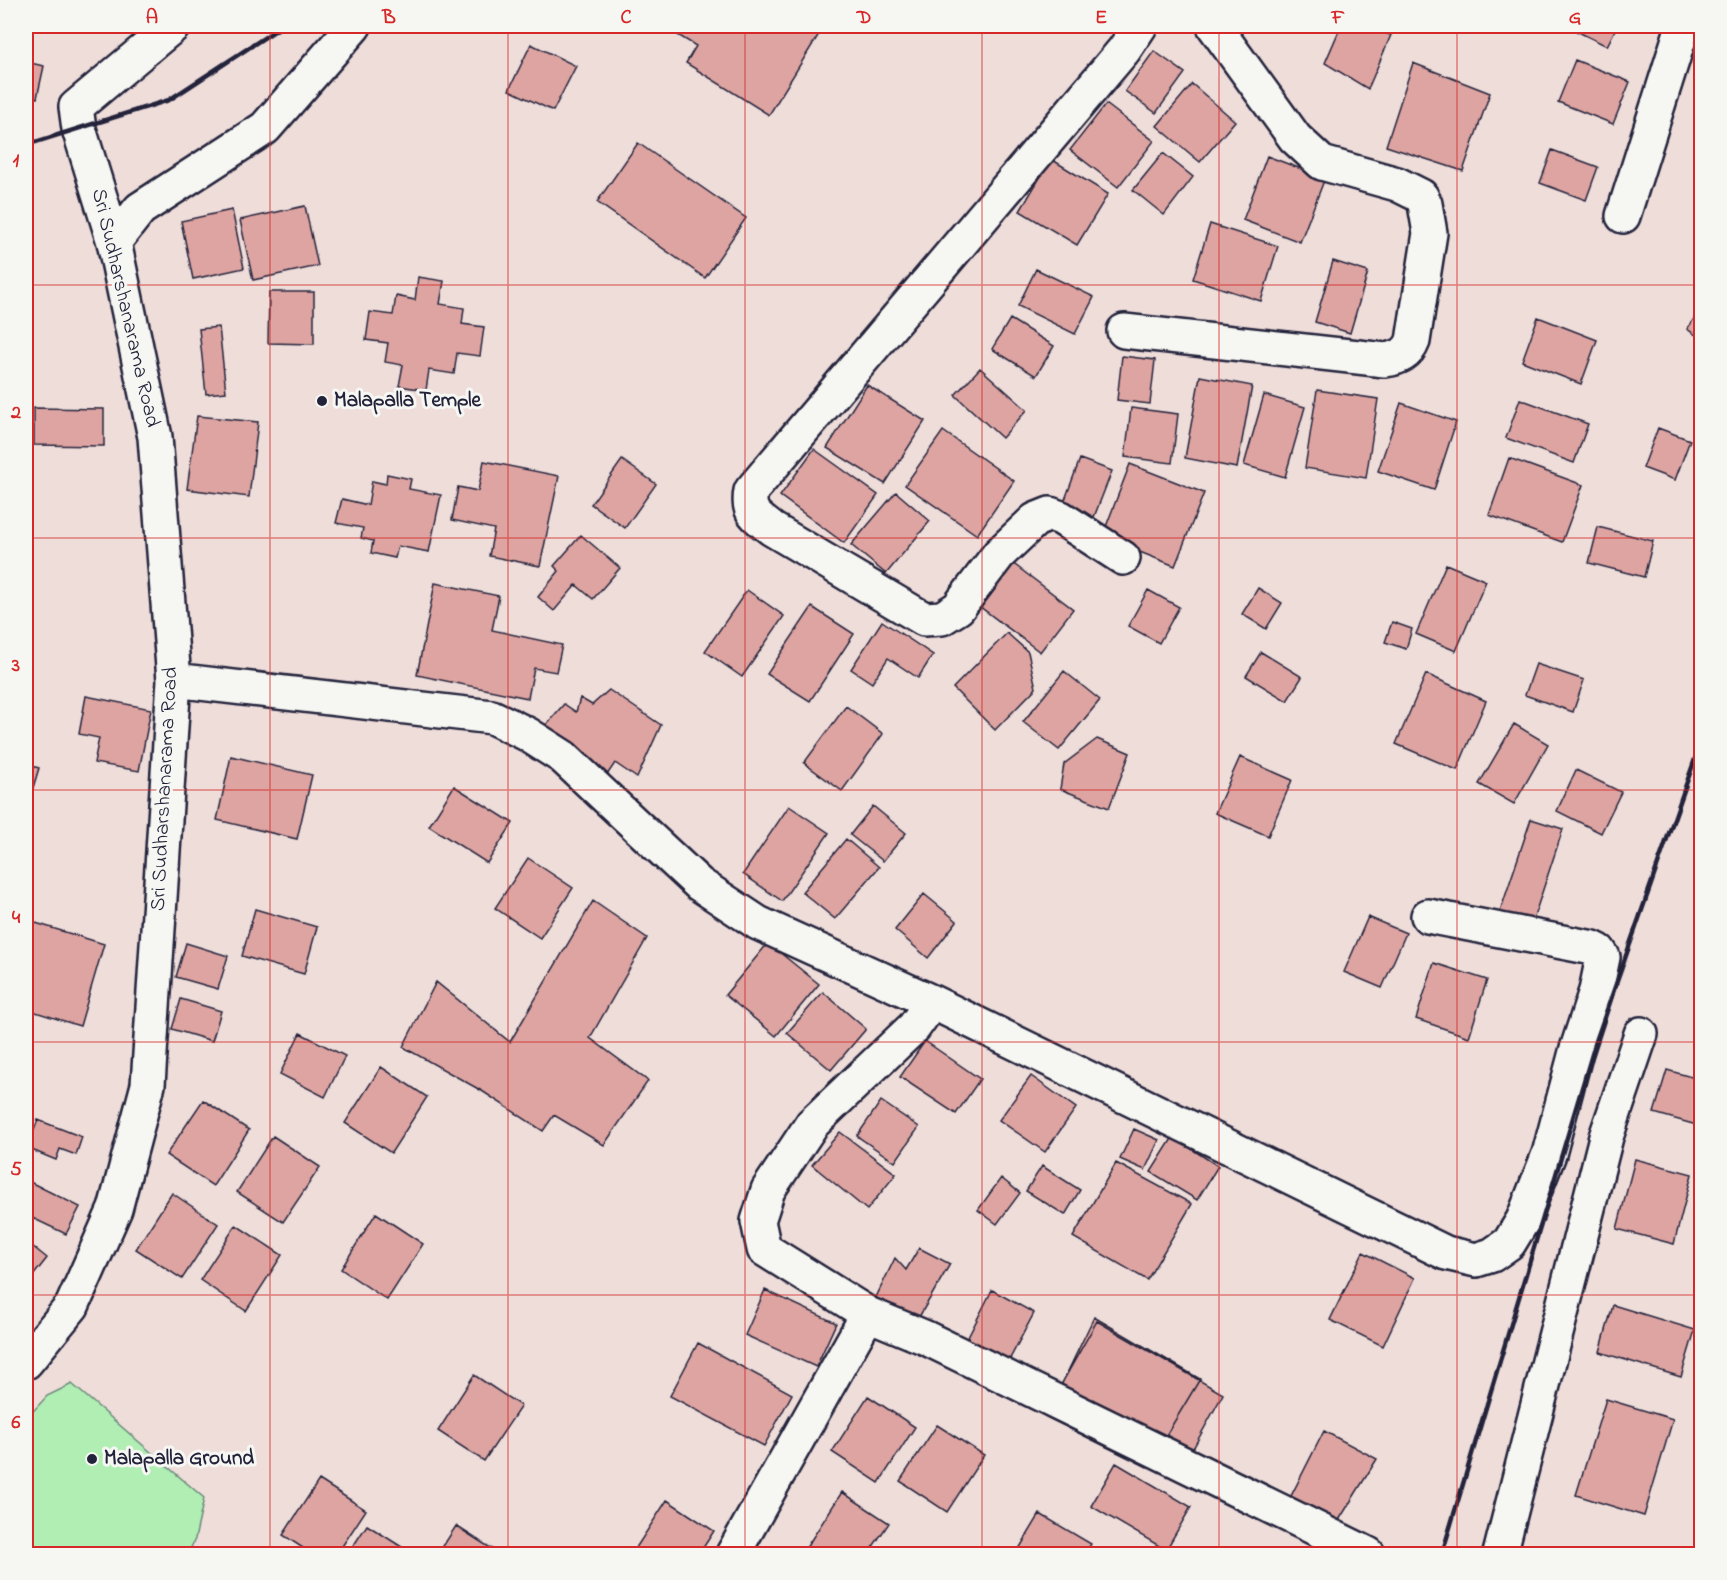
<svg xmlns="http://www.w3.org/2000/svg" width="1727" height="1580" viewBox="0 0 1727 1580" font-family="'Indie Flower',sans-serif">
<rect width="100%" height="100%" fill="#efddda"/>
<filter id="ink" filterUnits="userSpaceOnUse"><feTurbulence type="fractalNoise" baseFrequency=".0167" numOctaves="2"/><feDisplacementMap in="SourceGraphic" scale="12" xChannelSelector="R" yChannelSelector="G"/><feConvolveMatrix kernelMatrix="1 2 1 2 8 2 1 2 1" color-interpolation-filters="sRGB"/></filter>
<g filter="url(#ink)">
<path fill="#b0eeb4" stroke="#698878" stroke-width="1.5" d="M72,1384L204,1498L195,1539L188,1554H26V1419L47,1396Z"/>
<path fill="#dea4a1" stroke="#22223b" stroke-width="1.5" d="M663,26H824L769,115L686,63L696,46Z
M1055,26H1067L1061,31Z
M1341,26H1361L1391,35L1368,89L1325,63Z
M1566,26H1617L1607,46Z
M531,44L576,66L553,111L509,90Z
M1154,51L1185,73L1156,113L1125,91Z
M1575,60L1630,82L1613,124L1558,102Z
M26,62L44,66L37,98L26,95Z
M1413,63L1490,93L1463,171L1386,146Z
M1192,84L1235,121L1200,162L1157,126Z
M1106,104L1154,141L1118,187L1070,150Z
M638,143L746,218L705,278L597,202Z
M1552,150L1598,167L1586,200L1540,183Z
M1163,153L1193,177L1164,215L1133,190Z
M1267,156L1325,178L1300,242L1243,220Z
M1051,159L1108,194L1077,245L1020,211Z
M305,206L318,266L253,280L240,220Z
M232,210L244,268L193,279L181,221Z
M1210,224L1278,246L1261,301L1193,279Z
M1333,261L1368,272L1350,333L1315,322Z
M1036,269L1094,297L1075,334L1018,306Z
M418,277L444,281L440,304L464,308L462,324L484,327L480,356L457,353L454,374L429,370L426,390L399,386L403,365L385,362L388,343L366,340L370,312L393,315L396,296L415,300Z
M269,292H314V344L268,343Z
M1702,307V339L1687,329Z
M1538,317L1597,340L1581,384L1522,361Z
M1010,319L1054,346L1036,376L992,349Z
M219,327L226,392L206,394L199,329Z
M1122,356L1155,360L1150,404L1117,400Z
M980,368L1027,410L1002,438L955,395Z
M1200,376L1252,386L1237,468L1185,458Z
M867,385L925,421L885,484L827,448Z
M1317,390L1378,399L1366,478L1305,468Z
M1264,395L1305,407L1285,477L1244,465Z
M1520,399L1588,424L1574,463L1506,438Z
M1401,403L1456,422L1434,490L1378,471Z
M34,408L104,409V446L34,445Z
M1131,408L1178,414L1172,463L1125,457Z
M197,416L258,422L249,497L187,489Z
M1658,428L1690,440L1675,480L1643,468Z
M943,431L1014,481L977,535L905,485Z
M814,449L878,495L844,543L780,496Z
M1509,458L1583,485L1562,542L1489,515Z
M1080,459L1112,471L1094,517L1063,505Z
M622,460L656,484L625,528L591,504Z
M484,461L559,476L540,566L489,556L494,529L452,520L458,487L478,491Z
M1130,464L1204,493L1175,566L1102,537Z
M387,474L411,479L409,489L441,495L429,552L398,546L395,558L371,553L373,541L361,538L363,528L336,523L342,499L368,505L372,481L386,484Z
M896,492L930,521L886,574L851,545Z
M1598,527L1653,541L1644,577L1589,563Z
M581,535L620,568L593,599L576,585L554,611L538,597L559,571L554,566Z
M1011,562L1073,609L1040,652L979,606Z
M1446,564L1486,581L1456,651L1416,634Z
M435,583L499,596L492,630L562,645L556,672L534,668L528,698L417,675Z
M1258,588L1282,603L1266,629L1242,614Z
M747,590L784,616L742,677L705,651Z
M1148,590L1179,607L1159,643L1128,626Z
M812,607L854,634L810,701L767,674Z
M882,621L933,655L918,678L888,658L872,683L851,669Z
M1392,622L1412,629L1406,649L1385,642Z
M1007,633L1028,652L1036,688L995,730L953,688Z
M1261,652L1302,677L1287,701L1246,676Z
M1536,664L1584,680L1573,712L1525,695Z
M1064,671L1100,700L1059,750L1023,722Z
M1426,674L1486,701L1457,770L1396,744Z
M609,690L661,725L637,778L615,763L601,784L539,733L564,704L576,712L580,698L592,705Z
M86,696L151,709L139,771L94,763L99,738L79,734Z
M846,706L883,734L842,791L804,763Z
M1514,724L1548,744L1514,804L1479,784Z
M1097,739L1130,753L1109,808L1060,789L1064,764Z
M231,756L312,775L297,839L217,820Z
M1240,757L1292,780L1268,836L1215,813Z
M26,764L39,768L26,811Z
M1576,770L1621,792L1601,833L1557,811Z
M454,786L513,823L487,863L429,826Z
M789,806L829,833L782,901L743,874Z
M873,806L906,833L883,861L850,835Z
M1531,819L1563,829L1532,923L1500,912Z
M846,839L879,867L835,919L802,892Z
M528,858L573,888L540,938L495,908Z
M924,894L957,921L928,958L895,930Z
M593,901L647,938L590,1038L648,1081L604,1145L554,1115L543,1131L482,1091L403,1047L436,982L510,1042Z
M255,909L317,927L304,974L242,956Z
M1368,917L1406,933L1382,988L1344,972Z
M26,920L104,944L80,1026L26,1009V1001L32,979L26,977Z
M186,943L228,956L218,989L176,977Z
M768,943L819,984L776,1036L725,995Z
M1434,963L1487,980L1469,1037L1416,1019Z
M823,992L866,1029L831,1070L787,1033Z
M181,999L221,1011L212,1041L172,1029Z
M300,1033L345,1056L325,1097L280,1074Z
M925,1041L980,1079L956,1114L900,1077Z
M381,1067L427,1097L391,1153L345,1123Z
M1667,1070L1702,1080L1700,1126L1654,1113Z
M1031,1076L1076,1108L1045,1152L999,1120Z
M203,1100L249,1130L213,1186L166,1155Z
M881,1101L919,1127L895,1162L857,1136Z
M38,1120L82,1137L76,1155L60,1149L56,1160L27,1148Z
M1134,1129L1159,1140L1145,1170L1120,1159Z
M840,1132L896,1174L867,1210L812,1165Z
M273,1136L320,1167L283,1222L237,1192Z
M1173,1137L1218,1166L1197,1200L1151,1172Z
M1635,1159L1692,1174L1674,1244L1617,1229Z
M1116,1163L1192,1204L1147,1280L1073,1237Z
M1042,1166L1080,1190L1065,1215L1026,1191Z
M1001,1178L1020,1193L997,1224L978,1210Z
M28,1181L80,1207L66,1234L26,1215V1187Z
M172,1193L218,1224L182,1279L136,1249Z
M376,1213L423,1244L387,1300L341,1269Z
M236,1225L282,1255L246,1311L200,1280Z
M26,1241L47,1258L33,1276L26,1271Z
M919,1248L950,1264L905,1341L865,1320L895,1258L906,1270Z
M1363,1252L1415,1278L1383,1346L1330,1320Z
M765,1290L836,1323L816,1367L745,1335Z
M992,1290L1034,1313L997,1383L955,1363Z
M1613,1305L1695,1330L1681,1377L1600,1352Z
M1094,1317L1200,1379L1147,1467L1046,1417Z
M1097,1321L1223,1394L1190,1454L1057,1392Z
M698,1343L792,1394L764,1446L670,1396Z
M474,1375L521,1406L484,1461L438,1431Z
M868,1396L915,1427L879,1483L832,1452Z
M1606,1399L1673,1419L1644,1516L1576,1495Z
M937,1425L984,1455L947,1512L900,1481Z
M1324,1431L1377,1459L1336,1525L1288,1502Z
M1116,1463L1191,1507L1166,1550L1091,1506Z
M319,1480L366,1510L337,1554H312L283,1535Z
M842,1492L889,1523L868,1554H817L806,1548Z
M667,1500L714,1531L699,1554H632Z
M1040,1514L1091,1544L1085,1554H1016Z
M367,1525L413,1554H348Z
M456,1526L500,1554H438Z"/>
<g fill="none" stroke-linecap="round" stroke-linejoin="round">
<g stroke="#22223b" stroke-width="38">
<path id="minor" d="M1623,216L1683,26
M114,242L140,209L265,128L354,26
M1124,331L1385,360C1399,358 1408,354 1413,341L1430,233L1425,204L1421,196L1397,184L1322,163L1295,138L1214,26
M1123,558L1061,518L1050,514L1035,520L999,554L958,608L942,618L924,619L772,529C756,516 747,513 751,491L1124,50L1140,26
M174,680L492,717L527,734L563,757L699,884L758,923L932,1002L914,1027L812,1124L768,1190L758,1221L764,1249L868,1314L733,1554
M932,1002L1446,1253L1476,1260L1492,1255L1509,1243L1523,1220L1549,1154L1576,1052L1596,991L1603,957L1599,951L1593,948L1428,916
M868,1314L926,1338L1368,1554
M26,1362L72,1306L115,1209L148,1085L174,680L155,437L114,242L79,129L76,107L173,26
M1500,1554L1606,1137L1641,1034"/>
</g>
<use href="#minor" stroke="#f6f6f2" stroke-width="33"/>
<path stroke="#22223b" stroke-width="4.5" d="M26,145L169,100L282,26
M1442,1554L1596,1041L1702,739"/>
</g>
</g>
<path fill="none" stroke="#d62828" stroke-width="1.5" stroke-opacity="0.55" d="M270,26V1554M508,26V1554M745,26V1554M982,26V1554M1219,26V1554M1457,26V1554M26,285H1702M26,538H1702M26,790H1702M26,1042H1702M26,1295H1702"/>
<g fill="#22223b" stroke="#f6f6f2" stroke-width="2">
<circle cx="322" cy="401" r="6"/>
<circle cx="92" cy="1459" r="6"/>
</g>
<g text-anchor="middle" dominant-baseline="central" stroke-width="6" stroke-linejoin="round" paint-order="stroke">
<g font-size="21" fill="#22223b" stroke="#f6f6f2">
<text transform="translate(125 308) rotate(77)">Sri Sudharshanarama Road</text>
<text transform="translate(165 789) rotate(-87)">Sri Sudharshanarama Road</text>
</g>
<g font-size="21" font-weight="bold" fill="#22223b" stroke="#f6f6f2" text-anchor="start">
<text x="334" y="401">Malapalla Temple</text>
<text x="104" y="1459">Malapalla Ground</text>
</g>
</g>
<rect width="1727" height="1580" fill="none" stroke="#f6f6f2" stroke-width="66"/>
<rect x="33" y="33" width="1661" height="1514" fill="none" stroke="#d62828" stroke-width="2"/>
<g font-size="20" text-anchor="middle" font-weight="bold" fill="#d62828">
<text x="152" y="23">A</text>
<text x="389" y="23">B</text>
<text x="626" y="23">C</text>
<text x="864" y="23">D</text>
<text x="1101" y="23">E</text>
<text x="1338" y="23">F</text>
<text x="1575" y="23">G</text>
<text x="16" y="166">1</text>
<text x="16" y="418">2</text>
<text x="16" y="671">3</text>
<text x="16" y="923">4</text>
<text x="16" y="1175">5</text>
<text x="16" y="1428">6</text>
</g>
</svg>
